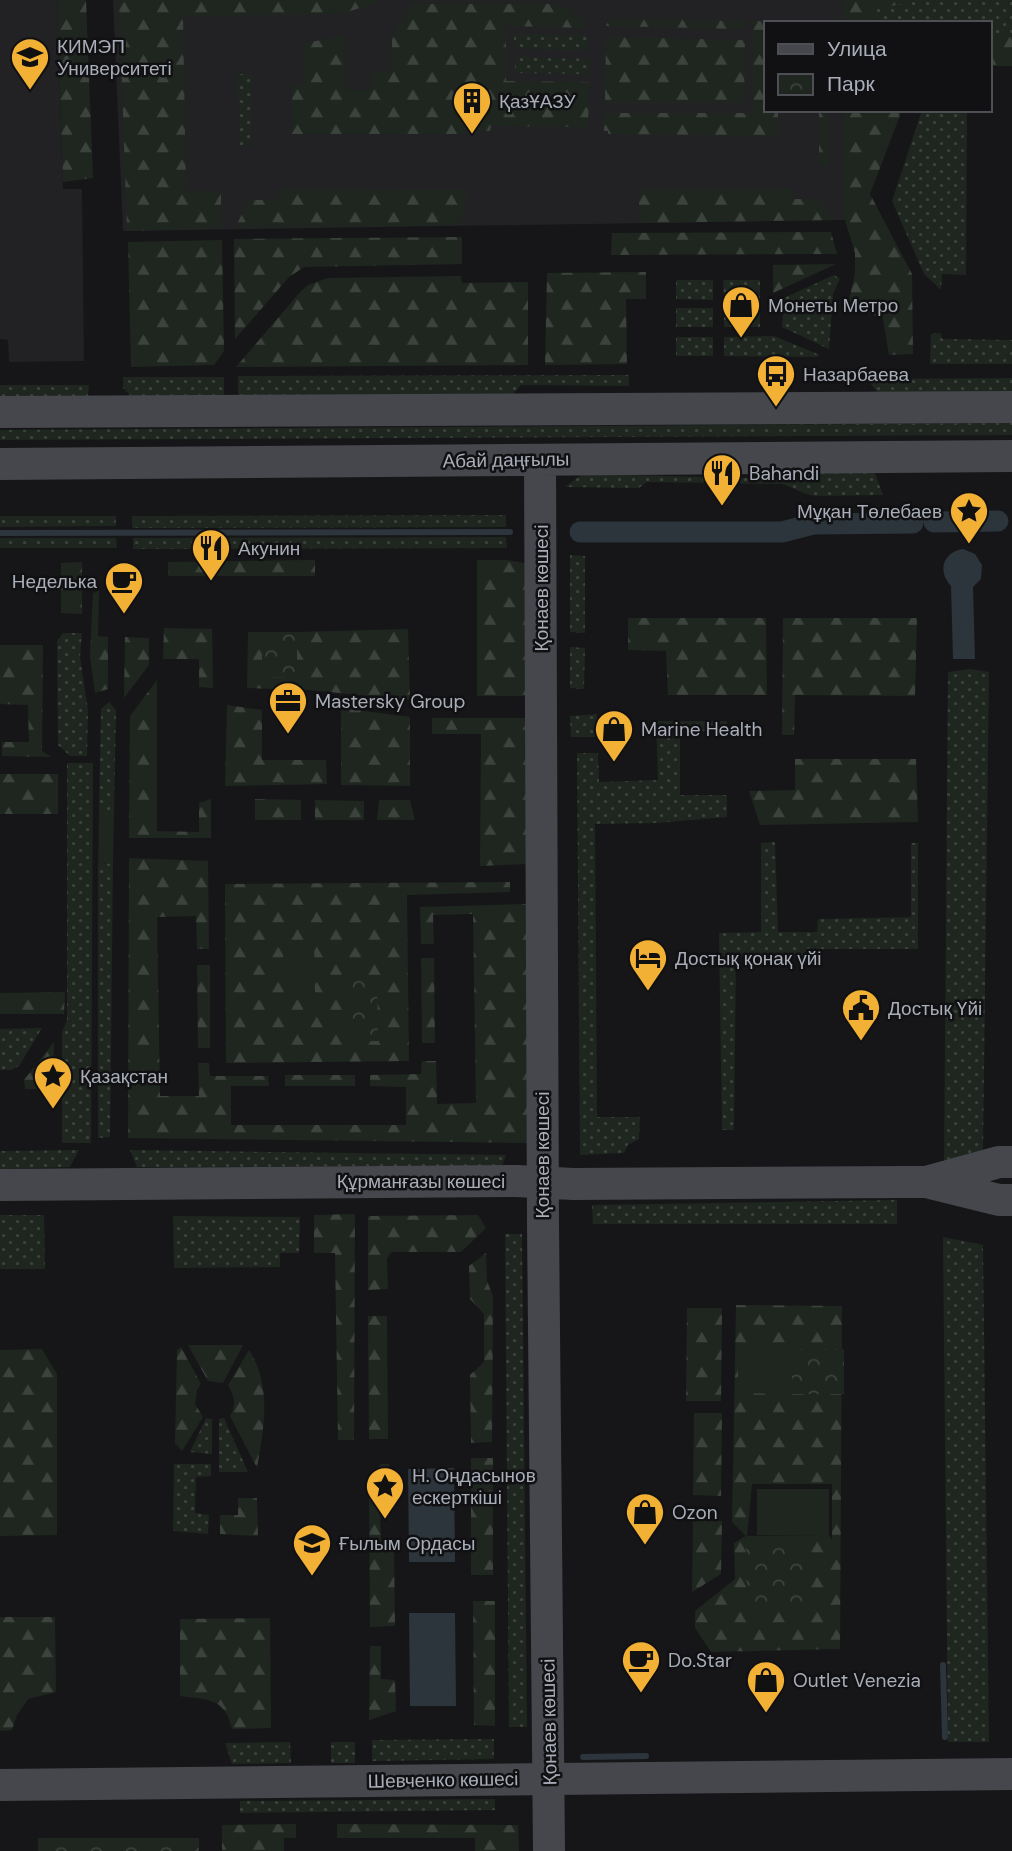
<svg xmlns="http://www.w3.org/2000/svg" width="1012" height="1851" viewBox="0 0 1012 1851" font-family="'DM Sans',sans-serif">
<defs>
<pattern id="grass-dots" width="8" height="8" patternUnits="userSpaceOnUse" patternTransform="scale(1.75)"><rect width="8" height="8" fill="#1e261f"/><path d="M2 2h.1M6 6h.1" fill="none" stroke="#3c433d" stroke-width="1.8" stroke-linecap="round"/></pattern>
<pattern id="forest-firs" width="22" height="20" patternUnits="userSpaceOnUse" patternTransform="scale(1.75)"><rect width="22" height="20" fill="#1e261f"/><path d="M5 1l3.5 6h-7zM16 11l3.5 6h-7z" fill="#3c433d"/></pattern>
<pattern id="park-crowns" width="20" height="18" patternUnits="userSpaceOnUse" patternTransform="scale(1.75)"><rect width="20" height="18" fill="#1e261f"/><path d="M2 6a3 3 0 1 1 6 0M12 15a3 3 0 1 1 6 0" fill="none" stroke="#3c433d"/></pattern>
</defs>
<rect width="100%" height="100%" fill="#161618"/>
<path fill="#222225" d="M0,0H57L63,189H82L84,361L9,362L8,340L0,339Z
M113,0H1012V66H989V23H765V110H845V220L123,231Z"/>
<path fill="url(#grass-dots)" d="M921,0H1012V34L989,37V23H874L871,10Z
M514,34L588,35V50L514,49Z
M515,57L589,59V74L515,73Z
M237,74H252L250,146H240Z
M922,110H967L966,275L942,274L941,290L924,274L892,201Z
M834,275L840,279L833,294L829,349L782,327L784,298Z
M676,280H713V300L676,299Z
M723,280H760V299H724Z
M676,308H713V327H676Z
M724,308H760V327H724Z
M941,333L942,339L1012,340V364H930L931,334Z
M774,336L820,355L817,357L724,356V337Z
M676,337H713V356H676Z
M629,375V386L521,385L513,394L238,395V376Z
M123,377H224V395L131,396L123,388Z
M1012,378V393H878L867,379Z
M0,385H89L88,396L0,397Z
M1012,423V435L0,440V430Z
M788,469L874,471L883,495L816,496L806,494L783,484L647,482L639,488L565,487L585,472H625L626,475L785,479Z
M506,515V527L132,528V516Z
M0,516H116V526L0,527Z
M506,537L507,548L133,549V538Z
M0,538H116L117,548H0Z
M570,555L585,556V633L570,632Z
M63,633H82L80,657L88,710L87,756H70L58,745L57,641Z
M570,647L585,648L584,689L570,688Z
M970,669L989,672L983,1152L944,1161L948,672Z
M109,702L116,710L114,812H99L101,709Z
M597,714V737H571L570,716Z
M656,721H727V731H680V795H727V817L656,823L595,824L597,1117H640L639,1139L628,1145L624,1153L580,1155L577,753H598L599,782L658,780Z
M67,763H93L91,1143H62V1032L67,1020Z
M775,842L778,932H817L818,919L911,917V843H918V949H806L805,957H736L734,1130H722L719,933L761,932V843Z
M113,863L110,1137L98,1138V864Z
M42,1028L19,1066L11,1070H0V1029Z
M79,1150L70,1167L0,1169V1151Z
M130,1150L506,1155L502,1166L137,1167Z
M897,1200V1224H593L592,1205Z
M0,1215H44L45,1269H0Z
M173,1216L300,1217L299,1253H280V1267L174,1268Z
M505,1234H522L527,1727H509Z
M943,1237L983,1245L989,1742H948Z
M206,1418L212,1419V1454L190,1452Z
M224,1418L248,1472H219V1419Z
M174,1464H211V1476L196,1477L195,1513L209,1515L208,1534L173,1531Z
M494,1739V1759L372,1761V1740Z
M290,1742L291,1763L232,1764L225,1743Z
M331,1742H355V1763H331Z
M495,1799V1810L240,1813V1801Z"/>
<path fill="url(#forest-firs)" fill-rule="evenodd" d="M57,0H86L93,178L63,182Z
M119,0H376L375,3L341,14L183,16L186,191H221V228L127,231Z
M820,0H921L872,10L874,23H844L843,1Z
M412,4H556C571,9 581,12 587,28L506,26V81L589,82L588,131H584L583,127L491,126L490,131L467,130L466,134H292V85H304L305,43L344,36V90H370L371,71H392V37Z
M617,19L745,21L744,29L606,26L608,22Z
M753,21L823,23H765V110H778V136L608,134V131H604L605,113H753Z
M1012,34V66H989V37Z
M606,37L745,40L744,103H605Z
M819,110H828L829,166L819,165Z
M845,110H902L870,194L912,274L913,354L889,355L883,319L848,305L855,273V253L845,220Z
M281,189L466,190V204H463L462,225L235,228L249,200H280Z
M639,189H792V199H819L834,220L639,223Z
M831,232L837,254L611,255L612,233Z
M462,237V264L304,267L289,277L235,339L234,239Z
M222,240L224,351L214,365L131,367L128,242Z
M836,264L773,293V265Z
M646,272V299H626L627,364L545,365L547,273Z
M461,276L462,283L528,282V365L236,367L301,291L308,285L328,278Z
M315,560V576H168V562Z
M477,560H506L525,563L526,696H477Z
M82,562V614L61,613V563Z
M99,591L98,636L108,637V689L95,693L90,657L93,593Z
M628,618H766L767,695H668L666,651L628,650Z
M783,618H917L915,696L795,695L794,735H782Z
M164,628L212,629L213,688L199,687V659H163Z
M408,629L410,700L309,690L247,688L248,632H262V677H297V632Z
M125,637L149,638V665L124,698Z
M0,645H43L42,751L51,757L2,756V742H29L28,705L0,704Z
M157,680V831L199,832V803L211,799V838H129L130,716Z
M227,705L262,710V760H326L327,784L225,786Z
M341,708L410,717V786L341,785Z
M432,718H525L528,864L480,866L481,734H432Z
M795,759H916L918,822L760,825L749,791L795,790Z
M0,774H58V814H0Z
M255,799L301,800V820H255Z
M315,800L364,801V820H315Z
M379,800H410L415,820H377Z
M129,858L208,861L209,949H197L196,916L157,917L160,1096H199L198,1063H209L210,1076H268L269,1086H231V1125H406V1087L370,1086V1075L421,1074L422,1061H436L437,1104L476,1103L473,914L433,915L434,944H421L420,907L527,904V1143L128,1138Z
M510,882V892L407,895L409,1061L226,1063L225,884Z
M421,958H434L435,1043H422Z
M197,965H210V1048H198Z
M65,992L64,1014H0V993Z
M54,1042L53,1089H25L24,1080Z
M285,1075H355V1086H285Z
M355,1214L354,1440H338L335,1253H314V1215Z
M478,1215L486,1228L461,1252H391L387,1259L388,1289L368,1290V1216Z
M486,1253L487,1281L493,1296L492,1442L471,1443L470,1375L484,1362V1314L470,1299L469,1266Z
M736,1305L842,1306L840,1649L711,1652L695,1628V1611L735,1579L734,1543L746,1536L732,1522ZM752,1484H832V1540L829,1535L747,1536Z
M687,1308H722L721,1401H686Z
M368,1316H387L388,1439H369Z
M188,1345H243L223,1383L208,1381Z
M181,1347L201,1384L197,1390L195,1404L203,1417L182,1451L175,1443L177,1350Z
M42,1349L57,1374V1535L0,1536V1350Z
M249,1350C272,1386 264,1428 257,1468L230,1416C237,1405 234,1395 228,1385Z
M694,1413H722L721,1496L693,1495Z
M471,1458H493V1575H471Z
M381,1464H389L391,1498L380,1513L381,1542L394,1545L395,1626L370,1627L369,1481Z
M238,1498H257L258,1536L220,1534V1515H238Z
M693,1521H722L721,1574L692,1592Z
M473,1601H495V1726L474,1725Z
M0,1617H55L56,1692L28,1699L17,1715L12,1730L0,1731Z
M270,1618L271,1728L232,1729C225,1697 207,1700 180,1696V1619Z
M370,1646H381V1679L395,1680L396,1711L369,1720Z
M296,1824V1838H284V1851H222V1825Z
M337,1824L518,1825L519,1851H475V1838H337Z"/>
<path fill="url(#park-crowns)" d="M262,632H297V677H262Z
M377,979L378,1041L350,1042L349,979Z
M792,1349H844V1394H792Z
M746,1542H806L807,1610L747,1611Z
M38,1838H199V1851H38Z"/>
<path fill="#1e261f" d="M99,812H114L113,863L98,864Z
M283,941H314L315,998L284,999Z
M738,1348H790V1394L738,1393Z
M757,1489H829V1535H757Z"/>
<path fill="#2c353c" d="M963,549L975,554L982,565L981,579L973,587L975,659H953L951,586C937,571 943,552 963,549Z
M454,1468L455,1562H409L408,1469Z
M409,1613H455L456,1706H410Z"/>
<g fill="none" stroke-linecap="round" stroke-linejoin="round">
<path stroke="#2c353c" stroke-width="6" d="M0,533L510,532
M943,1665L945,1737
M583,1757L646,1756"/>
<path stroke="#2c353c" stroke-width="21" d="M934,522L998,521
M580,532H782L813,524L913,523"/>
<path stroke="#45474d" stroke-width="32" d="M0,412L1012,407
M540,460L543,1225L549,1851
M0,464L1012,456
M930,1181L999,1162H1012
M0,1185L517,1181L573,1184L906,1182H926L999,1200H1012
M0,1785L1012,1774"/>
</g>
<defs>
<g id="university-pin" transform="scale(2.0125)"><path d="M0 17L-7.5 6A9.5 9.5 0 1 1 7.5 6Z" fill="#f2b134" stroke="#111113"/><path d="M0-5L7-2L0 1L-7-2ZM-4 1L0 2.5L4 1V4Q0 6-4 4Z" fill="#111"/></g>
<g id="building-pin" transform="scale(2.0125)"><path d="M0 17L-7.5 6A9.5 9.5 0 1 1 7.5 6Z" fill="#f2b134" stroke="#111113"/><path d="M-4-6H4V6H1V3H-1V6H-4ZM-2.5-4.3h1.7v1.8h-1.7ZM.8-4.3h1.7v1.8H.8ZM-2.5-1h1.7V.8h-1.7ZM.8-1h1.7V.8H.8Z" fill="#111"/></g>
<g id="shop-pin" transform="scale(2.0125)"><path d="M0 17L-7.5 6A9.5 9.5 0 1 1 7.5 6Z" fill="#f2b134" stroke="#111113"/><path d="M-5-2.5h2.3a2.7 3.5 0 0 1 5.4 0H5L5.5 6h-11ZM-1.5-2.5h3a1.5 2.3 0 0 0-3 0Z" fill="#111"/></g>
<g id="bus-pin" transform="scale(2.0125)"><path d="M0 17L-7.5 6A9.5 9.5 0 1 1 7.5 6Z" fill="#f2b134" stroke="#111113"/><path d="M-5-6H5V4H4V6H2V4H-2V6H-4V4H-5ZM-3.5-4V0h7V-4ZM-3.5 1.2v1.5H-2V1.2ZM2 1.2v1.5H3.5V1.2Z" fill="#111"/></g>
<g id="restaurant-pin" transform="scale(2.0125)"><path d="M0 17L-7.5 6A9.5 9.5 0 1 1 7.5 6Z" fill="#f2b134" stroke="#111113"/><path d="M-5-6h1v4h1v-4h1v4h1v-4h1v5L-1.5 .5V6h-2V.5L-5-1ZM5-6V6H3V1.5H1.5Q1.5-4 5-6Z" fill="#111"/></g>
<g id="sight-pin" transform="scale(2.0125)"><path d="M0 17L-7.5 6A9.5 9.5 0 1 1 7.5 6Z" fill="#f2b134" stroke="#111113"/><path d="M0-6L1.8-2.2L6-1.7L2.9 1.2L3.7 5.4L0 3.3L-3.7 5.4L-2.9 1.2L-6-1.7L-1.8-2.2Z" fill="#111"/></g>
<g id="cafe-pin" transform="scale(2.0125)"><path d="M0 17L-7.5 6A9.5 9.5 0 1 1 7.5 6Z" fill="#f2b134" stroke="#111113"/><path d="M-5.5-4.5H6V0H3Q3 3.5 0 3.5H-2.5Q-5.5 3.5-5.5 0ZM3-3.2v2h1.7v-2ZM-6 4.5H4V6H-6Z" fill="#111"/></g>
<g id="office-pin" transform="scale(2.0125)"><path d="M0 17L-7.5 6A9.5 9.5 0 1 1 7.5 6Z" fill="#f2b134" stroke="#111113"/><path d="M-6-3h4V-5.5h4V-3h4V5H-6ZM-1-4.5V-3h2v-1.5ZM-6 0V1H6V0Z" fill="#111"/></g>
<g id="hotel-pin" transform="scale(2.0125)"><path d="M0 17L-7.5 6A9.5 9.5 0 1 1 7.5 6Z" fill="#f2b134" stroke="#111113"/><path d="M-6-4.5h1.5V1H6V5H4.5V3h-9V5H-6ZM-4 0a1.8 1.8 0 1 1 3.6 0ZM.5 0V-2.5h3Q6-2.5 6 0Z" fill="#111"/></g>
<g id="civic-pin" transform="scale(2.0125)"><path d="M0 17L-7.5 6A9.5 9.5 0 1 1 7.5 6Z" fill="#f2b134" stroke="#111113"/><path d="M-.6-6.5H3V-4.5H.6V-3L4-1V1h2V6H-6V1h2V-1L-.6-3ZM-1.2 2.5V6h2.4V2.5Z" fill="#111"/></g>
</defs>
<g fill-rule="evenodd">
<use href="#university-pin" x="30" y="57"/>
<use href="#building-pin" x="472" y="101"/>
<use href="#shop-pin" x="741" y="305"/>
<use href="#bus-pin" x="776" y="374"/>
<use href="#restaurant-pin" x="722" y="473"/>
<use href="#sight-pin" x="969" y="511"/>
<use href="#restaurant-pin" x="211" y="548"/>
<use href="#cafe-pin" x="124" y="581"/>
<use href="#office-pin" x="288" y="701"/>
<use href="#shop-pin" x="614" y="729"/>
<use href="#hotel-pin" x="648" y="958"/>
<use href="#civic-pin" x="861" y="1008"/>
<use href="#sight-pin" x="53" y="1076"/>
<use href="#sight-pin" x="385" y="1486"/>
<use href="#shop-pin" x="645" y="1512"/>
<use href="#university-pin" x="312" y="1543"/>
<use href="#cafe-pin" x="641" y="1660"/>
<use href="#shop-pin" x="766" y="1680"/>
</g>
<g text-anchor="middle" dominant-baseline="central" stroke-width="5" stroke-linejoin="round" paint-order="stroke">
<g font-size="19" fill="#a8adb8" stroke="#111113" text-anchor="start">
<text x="57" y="46">КИМЭП<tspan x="57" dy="22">Университеті</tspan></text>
<text x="499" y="101">ҚазҰАЗУ</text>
<text x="768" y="305">Монеты Метро</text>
<text x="803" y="374">Назарбаева</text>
<text x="749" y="473">Bahandi</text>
<text x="942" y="511" text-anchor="end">Мұқан Төлебаев</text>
<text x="238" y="548">Акунин</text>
<text x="97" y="581" text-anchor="end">Неделька</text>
<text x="315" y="701">Mastersky Group</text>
<text x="641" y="729">Marine Health</text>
<text x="675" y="958">Достық қонақ үйі</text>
<text x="888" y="1008">Достық Үйі</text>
<text x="80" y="1076">Қазақстан</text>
<text x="412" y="1475">Н. Оңдасынов<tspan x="412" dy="22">ескерткіші</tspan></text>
<text x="672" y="1512">Ozon</text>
<text x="339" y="1543">Ғылым Ордасы</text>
<text x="668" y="1660">Do.Star</text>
<text x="793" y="1680">Outlet Venezia</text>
</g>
<g font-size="19" fill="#a8adb8" stroke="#111113">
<text transform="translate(506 460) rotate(-1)">Абай даңғылы</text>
<text transform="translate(541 588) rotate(-90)">Қонаев көшесі</text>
<text transform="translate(542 1155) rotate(-90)">Қонаев көшесі</text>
<text x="421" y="1181">Құрманғазы көшесі</text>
<text transform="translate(549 1722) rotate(-91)">Қонаев көшесі</text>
<text transform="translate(443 1780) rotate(-1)">Шевченко көшесі</text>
</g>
</g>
<rect x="764" y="21" width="228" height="91" fill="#111113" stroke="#4d4f55" stroke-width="2"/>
<rect x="778" y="44" width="35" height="10" fill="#45474d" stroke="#4d4f55" stroke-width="2"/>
<text x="827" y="56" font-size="21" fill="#a8adb8">Улица</text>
<rect x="778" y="74" width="35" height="21" fill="url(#park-crowns)" stroke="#4d4f55" stroke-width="2"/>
<text x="827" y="91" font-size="21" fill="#a8adb8">Парк</text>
</svg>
